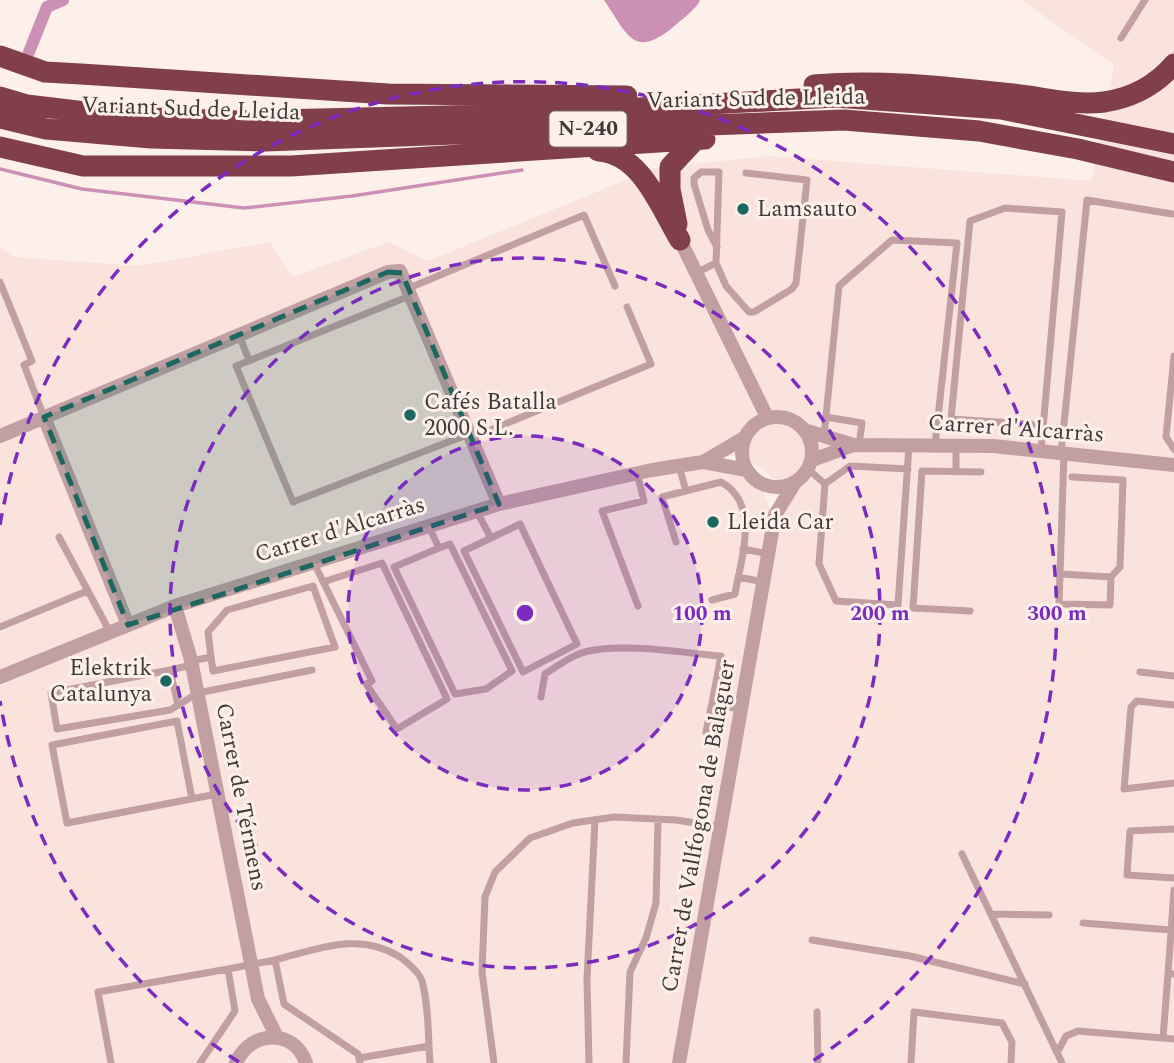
<svg xmlns="http://www.w3.org/2000/svg" width="1174" height="1063" viewBox="0 0 1174 1063" font-family="Spectral,serif">
<rect width="100%" height="100%" fill="#fdf0eb"/>
<path fill="#f9e3dc" fill-rule="evenodd" d="M1021,0H1174V1063H0V248L15,257L139,266L270,242L293,277L388,242L428,261L655,168L769,156L1092,181L1114,65ZM742,454L785,487L772,516L761,484L738,469L688,464Z"/>
<path fill="#cc90b6" d="M604,0H699L700,1C693,12 682,19 672,28C633,60 626,32 604,0Z"/>
<g fill="none" stroke-linecap="round" stroke-linejoin="round">
<path stroke="#cc90b6" stroke-width="3.5" d="M0,169L82,189L244,208L352,196L522,170"/>
<path stroke="#cc90b6" stroke-width="12" d="M29,52L47,7L63,0"/>
<path stroke="#c19fa3" stroke-width="7" d="M1121,38L1145,0
M716,263L719,172H701L694,178V184L708,230L717,247
M696,273L716,263L726,286L749,312H754L792,289L796,283L807,180L746,173
M0,282L32,361L24,365L44,417
M409,288L584,215L615,286
M412,295L236,366L293,502L469,434
M239,335L249,360
M1174,356L1166,437L1174,449
M826,417L862,423L859,445
M824,436L839,286L892,240L957,243L935,445
M471,438L651,364L627,307
M1041,451L1062,212L1005,208L970,221L951,419L1043,425
M1061,453L1087,200L1172,214
M1064,454L1060,574L1111,577L1120,567L1123,480L1072,477
M679,466L686,491
M808,469L825,484
M956,472V446
M637,473L644,501L602,511L638,606
M825,484L819,564L836,601L898,605L909,445
M825,484L850,466L908,469
M477,512L491,538L464,551L523,672L577,644L520,524L491,538
M429,527L439,548L394,567L455,694L486,689L512,671L450,544L439,548
M59,537L110,632
M676,542L662,497L721,482C761,504 741,558 735,594L712,600
M743,549L769,554
M314,563L372,681L366,684L397,729L447,699L382,563L323,582
M1060,574L1059,604L1110,605L1111,577
M738,577L764,582
M970,611L913,608L922,471L981,472
M0,627L87,591
M191,661L211,657L213,671L335,647L313,586L227,610L208,632L211,657
M170,670L192,665
M1140,672L1174,676
M541,697L545,674C559,665 573,654 589,651C624,643 684,653 721,656L712,703L743,710
M178,705L170,670L51,693L57,729L170,710L198,693L312,670
M1174,705L1137,701L1131,707L1124,789L1174,783
M706,732L712,703
M192,799L177,721L52,745L67,823L217,794
M1174,829L1130,831L1127,875L1174,878
M962,854L1062,1063
M1174,890L1168,974H1174
M991,914L1049,915
M1083,923L1171,930
M812,940L910,956L1025,984
M275,960C318,949 360,931 400,957C408,963 419,972 422,981C429,1006 428,1037 430,1063
M817,1012L818,1063
M1163,1038L1168,974
M1057,1053L1066,1036L1078,1031L1174,1039
M359,1058L429,1046
M111,1063L98,992L228,969
M200,1063L235,1011L228,969L275,960L284,1004L358,1054L360,1063
M494,1063L482,972L485,897L495,872L530,838L573,823L614,817L676,820L722,827
M589,1063L587,979L595,820
M626,1063L630,972L646,938L656,903L658,820
M911,1063L914,1012L1002,1023L1012,1042L1011,1063"/>
<path stroke="#c19fa3" stroke-width="14" d="M680,240L767,417
M742 452a35 35 0 1 1 70 0a35 35 0 1 1-70 0Z
M44,417L128,625
M807,431L854,445L993,446L1174,465
M0,436L388,272L400,271L499,504
M812,460L854,445
M703,462L744,438
M175,606L191,660L258,999L277,1037
M0,677L175,606L499,504L652,470L703,462L747,470
M236,1063C249,1031 294,1027 306,1063
M679,1063L775,515L794,484"/>
<path stroke="#803f4b" stroke-width="21" d="M0,56L45,72L81,74L388,94L627,96
M814,85C880,79 947,87 1013,94C1043,97 1074,106 1104,102C1131,98 1156,85 1174,64
M0,97L27,105L127,117L238,121L531,114L836,97L1001,109L1174,144
M0,118L46,129L151,138L265,141L844,120L979,131L1078,149L1174,172
M0,147L83,166H291L705,139
M598,151C641,153 660,207 680,240
M677,224L670,189V167L696,139"/>
</g>
<path fill="#1c6760" fill-opacity="0.2" stroke="#1c6760" stroke-width="5" stroke-dasharray="14 9" stroke-linejoin="round" d="M388,272L402,273L499,504L128,625L44,417Z"/>
<circle cx="525" cy="613" r="177" fill="#7b2cbf" fill-opacity=".12"/>
<g fill="none" stroke="#7b2cbf" stroke-width="3.5" stroke-dasharray="12 9">
<circle cx="525" cy="613" r="177"/>
<circle cx="525" cy="613" r="355"/>
<path d="M239 1062A532 532 0 0 1 0 701M0 525A532 532 0 1 1 811 1062"/>
</g>
<g fill="#1c6760" stroke="#fdf0eb" stroke-width="2.5">
<circle cx="743" cy="209" r="7"/>
<circle cx="410" cy="415" r="7"/>
<circle cx="713" cy="522" r="7"/>
<circle cx="166" cy="681" r="7"/>
</g>
<g text-anchor="middle" dominant-baseline="central" stroke-width="6" stroke-linejoin="round" paint-order="stroke">
<rect fill="#fdf0eb" stroke="#79716e" stroke-width="2" x="549.5" y="111.5" width="77" height="35" rx="5"/>
<g font-size="21" font-weight="bold" fill="#403b39">
<text x="588" y="129">N-240</text>
</g>
<g font-size="23" fill="#403b39" stroke="#fdf0eb">
<text transform="translate(756 99) rotate(-1)">Variant Sud de Lleida</text>
<text transform="translate(191 109) rotate(2)">Variant Sud de Lleida</text>
<text transform="translate(1016 429) rotate(4)">Carrer d'Alcarràs</text>
<text transform="translate(340 530) rotate(-17)">Carrer d'Alcarràs</text>
<text transform="translate(241 797) rotate(79)">Carrer de Térmens</text>
<text transform="translate(699 826) rotate(-80)">Carrer de Vallfogona de Balaguer</text>
</g>
<g font-size="23" fill="#403b39" stroke="#fdf0eb" text-anchor="start">
<text x="757" y="209">Lamsauto</text>
<text x="424" y="402">Cafés Batalla<tspan x="424" dy="26">2000 S.L.</tspan></text>
<text x="727" y="522">Lleida Car</text>
<text x="152" y="668" text-anchor="end">Elektrik<tspan x="152" dy="26">Catalunya</tspan></text>
</g>
</g>
<circle cx="525" cy="613" r="10" fill="#7b2cbf" stroke="#fdf0eb" stroke-width="3.5"/>
<g font-size="21" text-anchor="middle" font-weight="bold" fill="#7b2cbf" stroke="#fdf0eb" stroke-width="6" stroke-linejoin="round" paint-order="stroke">
<text x="702" y="620">100 m</text>
<text x="880" y="620">200 m</text>
<text x="1057" y="620">300 m</text>
</g>
</svg>
